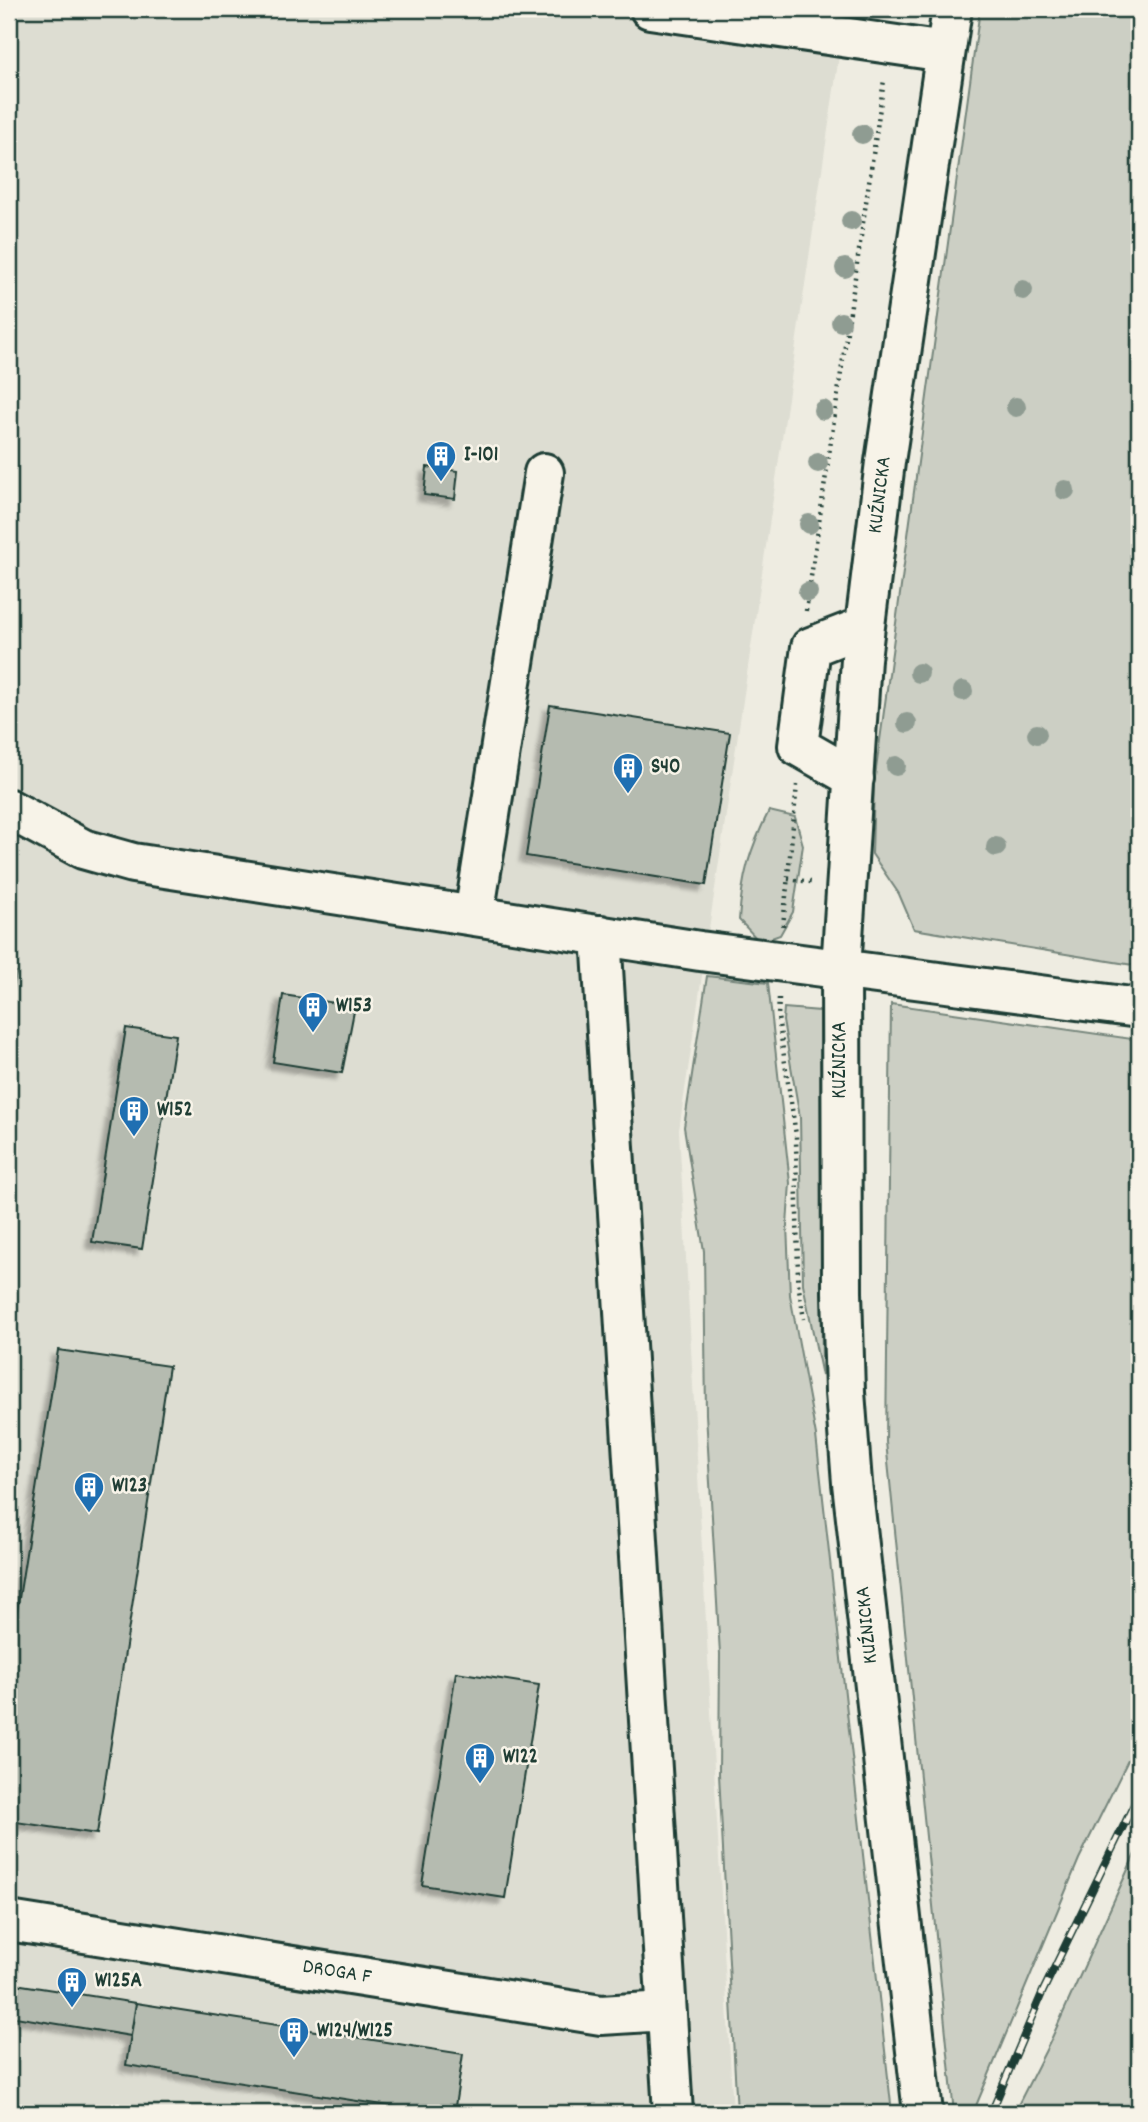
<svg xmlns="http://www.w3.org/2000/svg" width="1148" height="2122" viewBox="0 0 1148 2122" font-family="Dekko,sans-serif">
<defs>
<filter id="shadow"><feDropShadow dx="-6" dy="6" stdDeviation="2" flood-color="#0004"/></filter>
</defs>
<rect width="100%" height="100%" fill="#eeece1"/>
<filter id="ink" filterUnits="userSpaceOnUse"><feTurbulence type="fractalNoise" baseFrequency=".0143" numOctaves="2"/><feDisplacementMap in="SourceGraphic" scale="14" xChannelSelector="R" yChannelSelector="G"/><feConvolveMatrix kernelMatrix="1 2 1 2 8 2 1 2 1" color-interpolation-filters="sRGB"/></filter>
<g filter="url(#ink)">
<path fill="#ddddd2" d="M9,9H846L679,1130L733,2113H9Z"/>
<path fill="#cccfc4" stroke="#76867c" stroke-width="2" d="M980,9H1139V966L914,929L899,894L872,854L874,784Z
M769,811L795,817L803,845L793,912L780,935L760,942L739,920C742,876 749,851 769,811Z
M707,976L768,983L790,1183L787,1225L790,1295L816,1436L892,2113H737L719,1774L720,1654L706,1414L704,1251L684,1127Z
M891,1004L1139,1040V1738L1079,1859L973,2113H954L886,1442Z
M784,1008L820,1011L822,1376L803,1284L800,1117L783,1021Z
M1139,1845V2113H1014L1050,2042Z"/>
<path fill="#b5bbb0" stroke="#1f3d34" stroke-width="2" filter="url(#shadow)" d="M427,467L458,471L455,499L424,495Z
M550,705L730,733L706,885L526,856Z
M9,971L16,972L9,1017Z
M283,995L355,1006L342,1073L273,1062Z
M126,1028L176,1035L142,1249L92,1242Z
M58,1350L169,1366L97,1834L9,1821V1662Z
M456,1672L539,1685L505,1898L422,1885Z
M9,1983L136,2003L131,2036L9,2016Z
M136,2003L463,2054L454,2113H434L126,2065Z"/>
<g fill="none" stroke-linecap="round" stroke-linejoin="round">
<g stroke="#1f3d34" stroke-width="44">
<path id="minor" d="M650,9L945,52
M854,778L798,746L811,647L865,626
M9,809L83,849L133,863L700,951L1139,1008
M474,916L544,473
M601,935L673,2113
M9,1921L601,2015L666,2011
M923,2113L852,1483L845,1392L842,1292L841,969L861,659L885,462L952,9"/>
</g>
<path stroke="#1f3d34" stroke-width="4.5" stroke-dasharray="2 5" stroke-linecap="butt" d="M806,611L884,80
M788,879L811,882
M783,926L797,785
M779,998L778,1017L796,1135L798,1283L804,1319"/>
<use href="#minor" stroke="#f7f3e8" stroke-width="38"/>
<g stroke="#1f3d34" stroke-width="8">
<path id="rail" d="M991,2113L1043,1991L1139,1794"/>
</g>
<use href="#rail" stroke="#f7f3e8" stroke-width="5" stroke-dasharray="16" stroke-linecap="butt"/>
</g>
<g fill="#8f9c92">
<circle cx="862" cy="134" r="10"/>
<circle cx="851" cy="221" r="10"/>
<circle cx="845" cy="268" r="10"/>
<circle cx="1023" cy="290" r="10"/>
<circle cx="841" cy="322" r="10"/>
<circle cx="1016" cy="407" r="10"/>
<circle cx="823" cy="410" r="10"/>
<circle cx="818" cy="463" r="10"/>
<circle cx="1065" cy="490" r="10"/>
<circle cx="809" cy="524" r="10"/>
<circle cx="808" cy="592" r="10"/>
<circle cx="919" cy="673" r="10"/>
<circle cx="963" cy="691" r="10"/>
<circle cx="907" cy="723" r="10"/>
<circle cx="1037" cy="734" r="10"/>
<circle cx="896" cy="766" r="10"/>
<circle cx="996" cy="847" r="10"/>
</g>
</g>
<defs>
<g id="building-pin" transform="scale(1.575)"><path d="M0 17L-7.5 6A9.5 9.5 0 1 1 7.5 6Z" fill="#1f6fb2" stroke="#f7f3e8"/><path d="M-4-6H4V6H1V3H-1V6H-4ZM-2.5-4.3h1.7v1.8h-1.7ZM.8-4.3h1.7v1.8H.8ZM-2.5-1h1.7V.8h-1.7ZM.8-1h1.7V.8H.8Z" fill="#fff"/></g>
</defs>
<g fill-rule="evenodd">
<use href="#building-pin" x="441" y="456"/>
<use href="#building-pin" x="628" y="768"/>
<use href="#building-pin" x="313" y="1007"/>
<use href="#building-pin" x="134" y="1111"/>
<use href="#building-pin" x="89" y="1487"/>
<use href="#building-pin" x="480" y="1758"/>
<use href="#building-pin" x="72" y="1982"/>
<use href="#building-pin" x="294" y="2032"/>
</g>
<g text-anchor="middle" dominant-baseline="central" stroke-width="5" stroke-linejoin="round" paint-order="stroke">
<g font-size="21" font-weight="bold" fill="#1f3d34" stroke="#f7f3e8" text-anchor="start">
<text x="464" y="456">I-101</text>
<text x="651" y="768">S40</text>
<text x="336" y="1007">W153</text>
<text x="157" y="1111">W152</text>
<text x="112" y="1487">W123</text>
<text x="503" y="1758">W122</text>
<text x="95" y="1982">W125A</text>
<text x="317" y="2032">W124/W125</text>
</g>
<g font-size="21" fill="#1f3d34" stroke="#f7f3e8">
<text transform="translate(881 495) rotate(-83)">KUŹNICKA</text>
<text transform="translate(841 1060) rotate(-90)">KUŹNICKA</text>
<text transform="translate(868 1625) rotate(-96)">KUŹNICKA</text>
<text transform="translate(337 1973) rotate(9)">DROGA F</text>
</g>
</g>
<rect width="1148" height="2122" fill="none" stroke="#f7f3e8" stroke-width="35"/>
<rect x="18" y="18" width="1113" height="2087" fill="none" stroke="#1f3d34" stroke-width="2.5" filter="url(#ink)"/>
</svg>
